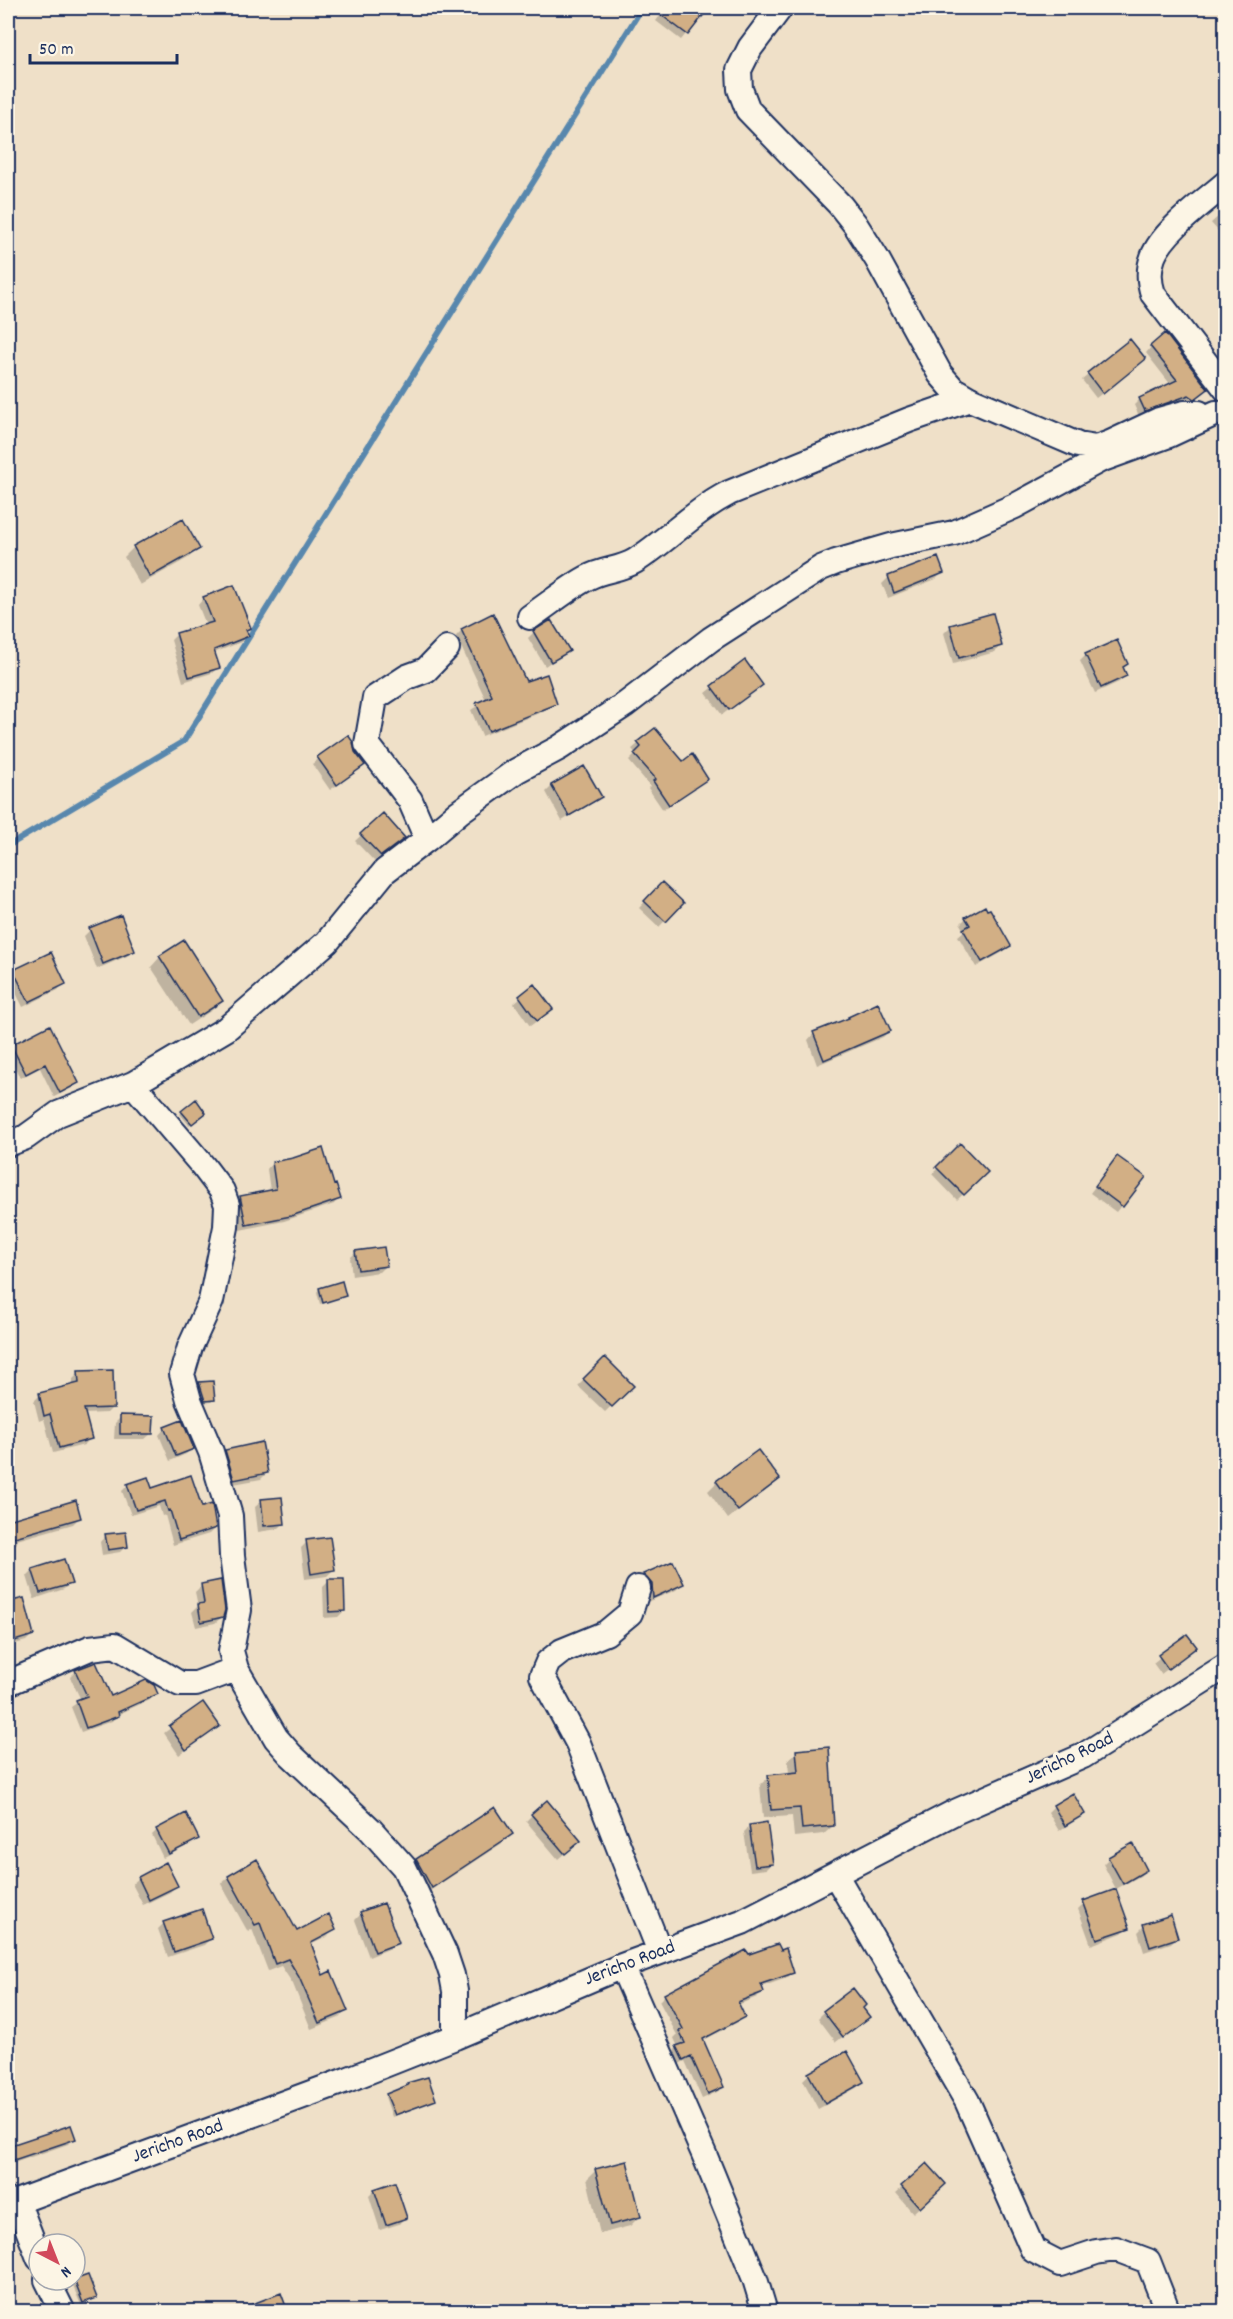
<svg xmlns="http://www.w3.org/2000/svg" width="1233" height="2319" viewBox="0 0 1233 2319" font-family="Dekko,sans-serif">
<rect width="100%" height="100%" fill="#efe0c8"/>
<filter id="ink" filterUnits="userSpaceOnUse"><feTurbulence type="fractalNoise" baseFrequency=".0167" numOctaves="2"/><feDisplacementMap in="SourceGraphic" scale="12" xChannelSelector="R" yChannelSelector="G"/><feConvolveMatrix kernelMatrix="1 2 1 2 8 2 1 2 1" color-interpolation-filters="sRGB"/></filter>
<g filter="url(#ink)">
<path fill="#0003" d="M666,8H696L703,13L681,40L656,21Z
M1226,210V240L1211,223Z
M1130,341L1139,365L1096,398L1082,380Z
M1151,347L1200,394L1188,403L1182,400L1139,416L1134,405L1140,399L1171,385L1146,353Z
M134,547L198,549L188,558L140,585L124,557Z
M937,559L942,573L936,579L888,598L882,584L888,578Z
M204,598L249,628L245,632L247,636L241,642L214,653L218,667L212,673L183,682L171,640L177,634L206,625L198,605Z
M992,614L1001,646L995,652L953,664L944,633L950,627Z
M462,630L525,683L555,703L549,709L482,736L471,710L486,700L456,636Z
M534,632L568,650L545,666L528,638Z
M1086,655L1127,664L1122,669L1125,676L1119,682L1095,693L1080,661Z
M745,662L761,685L722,715L706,693Z
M655,730L683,763L706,778L663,810L648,788L650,786L629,761L636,754L632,749Z
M347,737L354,753L357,771L330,790L312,764Z
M552,786L600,796L594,802L562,821L546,792Z
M383,815L397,844L374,861L355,841Z
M662,884L682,903L659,927L639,908Z
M966,918L1009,946L1003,952L976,967L958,936L964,931L960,924Z
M90,930L133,950L127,956L97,969L84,936Z
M160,957L221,1001L212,1010L189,1025L151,967Z
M14,971L64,983L58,990L23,1007L8,977Z
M534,986L545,1015L530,1026L514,1003Z
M849,1018L889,1031L883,1037L817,1065L808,1040L814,1033L845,1021Z
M49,1027L77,1083L72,1088L54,1097L40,1068L20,1078L8,1053L12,1046Z
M182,1112L202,1115L189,1125L180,1114Z
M960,1146L986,1172L957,1200L932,1174Z
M1117,1158L1143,1177L1116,1212L1090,1193Z
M272,1163L333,1187L339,1198L334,1204L284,1221L240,1230L235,1203L240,1198L270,1191L267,1169Z
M356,1252L385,1266L379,1272L352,1276L350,1258Z
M319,1289L344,1295L320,1304L317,1292Z
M605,1359L632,1386L605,1412L578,1386Z
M79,1373L113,1407L107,1413L84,1414L90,1439L84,1445L53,1453L44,1419L39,1421L34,1401L40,1395L73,1386V1379Z
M200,1384L214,1399L211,1402L202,1403L197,1386Z
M121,1417L152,1433L145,1439H114L115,1423Z
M165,1428L192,1448L186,1454L170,1461L159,1435Z
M226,1451L267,1473L261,1479L228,1485L220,1457Z
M778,1479L728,1519L708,1491L717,1482Z
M128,1485L151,1490L201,1509L215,1528L209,1534L173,1545L165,1515L162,1516L159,1506L131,1515L122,1491Z
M262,1501L284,1523L278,1529L258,1532L255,1507Z
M8,1517L9,1521L79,1518L73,1524L17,1540V1543L8,1550Z
M106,1535L126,1546L120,1552L102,1555L100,1542Z
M307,1542L333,1570L327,1576L305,1579L301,1548Z
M673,1563L682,1584L676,1590L647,1602L646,1591L638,1581L644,1576Z
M33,1570L70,1583L64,1589L34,1599L27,1576Z
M329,1581L344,1611L338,1617L324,1618L323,1587Z
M202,1585L222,1617L215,1623L196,1627L192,1612L198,1606L195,1592Z
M23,1600L32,1635L26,1641L8,1646V1604Z
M1186,1636L1189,1653L1161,1674L1153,1663Z
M96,1664L111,1698L156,1694L151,1699L117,1715L112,1721L81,1732L71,1707L81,1700L70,1677L76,1671Z
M203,1704L218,1726L179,1755L164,1733Z
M797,1752L833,1826L824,1834L794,1837L792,1816L763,1818L760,1785L769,1777L789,1774L788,1760Z
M1054,1806L1083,1814L1059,1831L1048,1812Z
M495,1809L511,1834L502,1843L422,1896L407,1870L417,1861Z
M532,1815L573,1846L558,1859L526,1821Z
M750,1826L772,1863L766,1869L750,1871L744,1832Z
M157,1830L197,1839L191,1844L163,1858L152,1835Z
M1109,1858L1146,1870L1140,1876L1116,1889L1103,1864Z
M229,1877L296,1933L334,1929L327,1937L310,1945L322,1977L346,2011L339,2018L311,2029L293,1984L281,1966L268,1971L252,1929L248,1932L221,1884Z
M139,1878L176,1886L170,1892L143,1905L132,1884Z
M1084,1903L1128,1927L1122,1933L1091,1945L1078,1909Z
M361,1914L397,1942L391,1948L369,1957L355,1920Z
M164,1923L210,1939L204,1945L168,1957L158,1929Z
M1144,1926L1177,1937L1171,1943L1144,1952L1138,1932Z
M748,1956L792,1973L787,1978L761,1987L763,1991L757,1997L738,2005L743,2016L738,2022L702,2041L723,2086L717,2092L702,2099L685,2061L677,2065L671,2053L678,2047L674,2038L677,2035L659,2001L665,1995Z
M861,2008L868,2017L836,2042L818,2018L824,2012Z
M809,2074L862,2082L856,2088L818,2109L803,2080Z
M408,2085L435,2100L392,2117L385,2097Z
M70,2127L74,2138L68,2144L8,2165V2147Z
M927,2165L938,2190L913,2213L896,2193Z
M596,2170L639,2217L630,2226L600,2234L587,2179Z
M375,2190L405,2217L399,2224L380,2230L369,2196Z
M87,2276L95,2297L81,2305L72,2284Z"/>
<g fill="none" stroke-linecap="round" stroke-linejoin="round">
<path stroke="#5887ad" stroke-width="6" d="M8,846L184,741L642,8"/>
</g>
<path fill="#d2af85" stroke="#1b2f5e" stroke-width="1.5" d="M652,8H709L688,35Z
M1165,333L1208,389L1195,399L1189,395L1145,411L1139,398L1177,380L1150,346Z
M1130,339L1146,359L1103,394L1087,373Z
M183,519L200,549L150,577L133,546Z
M938,557L944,573L894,593L888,576Z
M234,585L251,628L246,630L249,636L214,650L220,668L189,677L176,633L213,622L203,597Z
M493,613L526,681L547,674L557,704L489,731L476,703L492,696L461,629Z
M993,613L1002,646L959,658L950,625Z
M551,620L570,651L551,662L533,631Z
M1117,640L1128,664L1123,667L1127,676L1101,688L1085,654Z
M745,660L763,685L729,710L711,686Z
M655,728L683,761L692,754L708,779L669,805L653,781L656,779L634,754L641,747L637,742Z
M348,735L353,742L355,752L365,765L337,785L317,757Z
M584,766L602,797L569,816L551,785Z
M383,813L405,838L381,856L360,834Z
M662,882L684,903L666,922L644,901Z
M985,906L987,910L990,909L1011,946L982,962L963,929L970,925L965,917Z
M121,915L135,951L103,964L89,928Z
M184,940L223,1001L198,1017L159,956Z
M51,952L66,984L29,1002L13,970Z
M534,984L553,1009L537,1021L519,996Z
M878,1003L891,1031L824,1060L813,1032L849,1018L848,1017Z
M50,1025L79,1083L60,1093L45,1064L26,1074L11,1045Z
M196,1099L206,1113L192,1124L181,1111Z
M960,1143L988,1172L964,1195L936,1167Z
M323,1148L334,1185L336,1184L341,1199L291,1216L246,1225L240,1196L276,1189L272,1162L293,1158Z
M1117,1156L1146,1177L1123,1207L1095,1186Z
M384,1247L387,1266L358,1270L355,1251Z
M342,1281L346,1296L323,1303L319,1288Z
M605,1357L634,1386L612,1407L583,1379Z
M113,1370L114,1408L84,1409L92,1439L59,1448L50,1414L44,1416L39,1393L79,1383L78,1371Z
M213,1381L215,1400L205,1401L199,1382Z
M120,1415L154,1416L153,1434H120Z
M182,1420L194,1449L176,1456L164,1427Z
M262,1442L268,1473L234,1480L225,1450Z
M758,1450L780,1479L738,1511L716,1481Z
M191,1475L202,1507L212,1504L216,1528L179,1540L170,1510L168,1511L165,1501L136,1510L127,1484L148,1477L152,1488Z
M282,1497L285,1524L264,1526L261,1499Z
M76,1500L81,1518L8,1539V1520Z
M126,1532L128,1547L108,1550L105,1534Z
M330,1537L335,1570L311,1574L306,1540Z
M64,1559L72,1584L40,1593L32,1569Z
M673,1561L684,1584L653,1598L652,1584L643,1574Z
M328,1579H344L345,1611L329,1612Z
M221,1580L225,1610L223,1617L201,1622L198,1604L204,1603L201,1584Z
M24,1598L34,1635L8,1643V1602Z
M1187,1634L1197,1647L1168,1669L1158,1655Z
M96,1662L111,1696L146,1680L154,1685L158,1694L118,1712L119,1716L86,1728L76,1700L87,1696L75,1670Z
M203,1702L220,1726L186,1750L169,1726Z
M829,1747L834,1826L802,1829L800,1808L771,1810L768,1775L798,1772L796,1750Z
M1073,1793L1085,1814L1065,1826L1053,1805Z
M547,1800L581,1841L565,1854L531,1814Z
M495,1807L513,1834L432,1888L416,1859Z
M186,1813L199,1839L169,1854L156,1829Z
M767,1822L773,1864L755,1866L749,1825Z
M1133,1843L1147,1870L1123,1884L1108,1857Z
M257,1859L297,1931L329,1914L336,1930L311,1943L323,1975L331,1971L348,2011L319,2023L299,1977L288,1959L275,1964L260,1923L255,1925L228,1876Z
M166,1862L178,1886L149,1900L138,1877Z
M1116,1889L1130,1928L1097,1939L1083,1901Z
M384,1903L399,1943L375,1952L360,1912Z
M202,1909L212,1939L174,1952L163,1922Z
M1171,1915L1178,1938L1150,1947L1143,1924Z
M778,1944L781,1950L786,1948L794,1973L761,1984L764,1992L738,2002L745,2017L703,2039L724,2087L708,2094L691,2056L683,2060L676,2046L685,2043L679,2031L683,2029L664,1994L746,1950L749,1954Z
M853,1988L866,2005L863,2008L870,2017L843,2037L823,2011Z
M847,2051L864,2082L825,2104L808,2073Z
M428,2077L436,2100L395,2115L386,2094L408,2085L407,2083Z
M71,2125L76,2139L8,2162V2146Z
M627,2161L641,2217L610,2225L595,2169Z
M927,2163L946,2184L920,2208L901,2186Z
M395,2182L407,2218L386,2225L374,2189Z
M88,2275L97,2298L83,2303L74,2280Z
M281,2293L288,2312H237V2310Z"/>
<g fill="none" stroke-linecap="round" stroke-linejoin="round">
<g stroke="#1b2f5e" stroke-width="28">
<path id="minor" d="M780,8L750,48L739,70L740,89L748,110L840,205L855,224L877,259L940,374L953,389L970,399L1078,445L1096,448L1110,443L1159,420L1184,413H1199
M1226,183C1204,202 1163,231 1153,257C1148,270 1149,282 1153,294L1226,389
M530,617C549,604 567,589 587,578C603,569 620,570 635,561C668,540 694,511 729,493L909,420L970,399
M427,839L459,812L516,771L559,748L626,704L711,639L821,568L836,562L891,546L954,533L1015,506L1100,460L1169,435L1216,413
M133,1084L203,1166L222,1191L227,1205L226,1227L211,1301L190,1347L182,1374L189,1400L211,1452L230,1516L232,1556L239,1610L231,1651L236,1669L276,1738L290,1754L370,1829L404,1867L445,1954L452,1975L455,1991V2037
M8,1144L26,1137L58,1114L133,1084L226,1029L327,942L385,871L427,839L410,800L367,744L375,698L407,677L426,670L447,648
M638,1588L630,1613L606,1633L562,1651L548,1662L542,1676L578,1743L660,1952
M8,1683L90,1648L115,1645L180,1684H196L236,1669
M835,1874L967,2101L1033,2250L1060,2264L1096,2252L1116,2249L1148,2261L1168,2312
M622,1966L704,2154L755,2279L765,2312
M17,2201L39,2258
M8,2205L349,2079L455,2037L622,1966L742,1922L955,1812L1083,1756L1226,1666
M47,2280L63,2312"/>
</g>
<use href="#minor" stroke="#fcf5e5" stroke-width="24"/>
</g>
</g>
<g text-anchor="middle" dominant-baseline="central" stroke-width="6" stroke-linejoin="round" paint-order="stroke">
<g font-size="20" fill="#1b2f5e" stroke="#fcf5e5">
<text transform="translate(1070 1759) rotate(-26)">Jericho Road</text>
<text transform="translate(630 1964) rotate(-21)">Jericho Road</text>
<text transform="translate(178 2142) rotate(-20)">Jericho Road</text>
</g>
</g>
<rect width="1233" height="2319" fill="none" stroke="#fcf5e5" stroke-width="30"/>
<rect x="15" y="15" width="1203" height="2289" fill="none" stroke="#1b2f5e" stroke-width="2" filter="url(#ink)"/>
<g transform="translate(57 2262) rotate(138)"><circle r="28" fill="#fcf5e5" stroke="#a2a6af" stroke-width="1.5"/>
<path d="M0-4.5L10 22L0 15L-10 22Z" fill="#d1495b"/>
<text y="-9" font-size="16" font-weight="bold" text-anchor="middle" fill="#1b2f5e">N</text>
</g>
<path d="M30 54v9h147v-9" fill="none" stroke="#1b2f5e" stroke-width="3"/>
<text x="39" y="54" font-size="18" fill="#1b2f5e" stroke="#fcf5e5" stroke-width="4.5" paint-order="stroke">50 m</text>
</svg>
